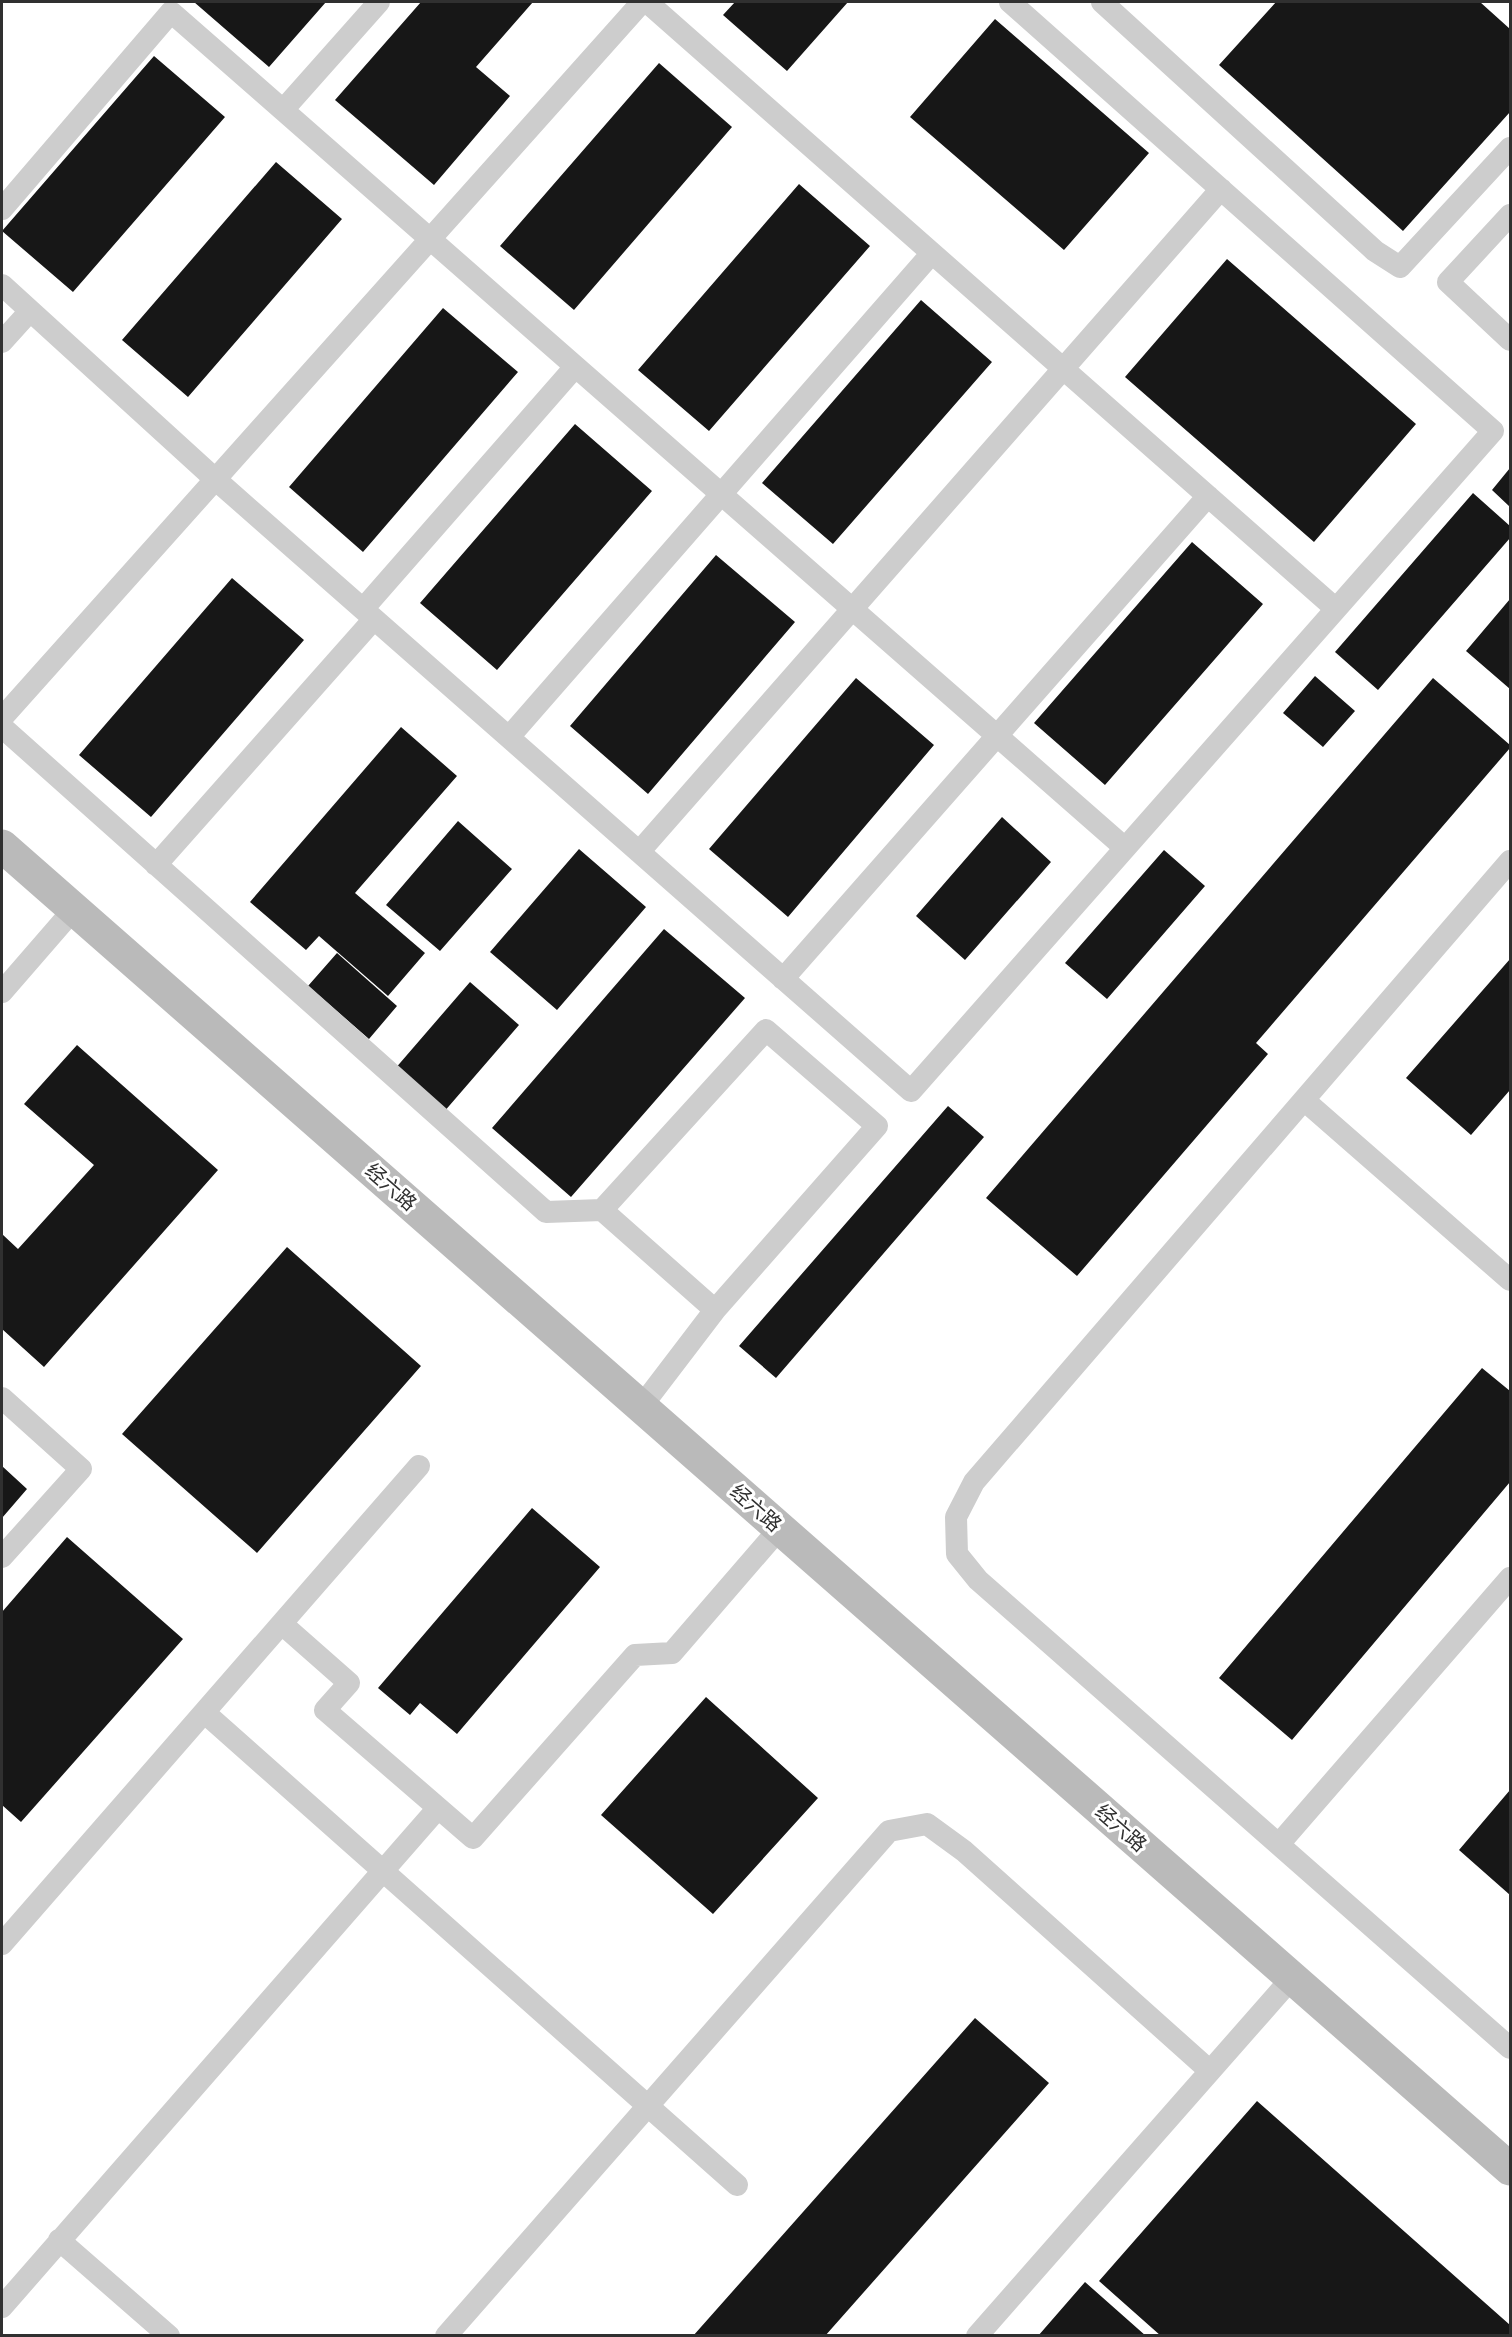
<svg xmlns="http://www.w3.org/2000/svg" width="1512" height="2337" viewBox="0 0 1512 2337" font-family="'DejaVu Sans','Noto Sans SC',sans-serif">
<rect width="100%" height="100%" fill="#fff"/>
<path fill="#171717" d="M194,2H326L269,67Z
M421,2H533L476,67L510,96L434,185L335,100Z
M735,2H848L787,71L723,15Z
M1276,2H1480L1510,29V112L1403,231L1219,65Z
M995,19L1149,153L1064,250L910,117Z
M154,56L225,117L73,292L2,231Z
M659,63L732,127L574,310L500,246Z
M276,162L342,219L188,397L122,340Z
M799,184L870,246L709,431L638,370Z
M1227,259L1416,424L1314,542L1125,377Z
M921,300L992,362L833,544L762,483Z
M443,308L518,372L363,552L289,487Z
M575,424L652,491L497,670L420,603Z
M1510,468V507L1492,490Z
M1473,493L1510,526V538L1378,690L1335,652Z
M1192,542L1263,604L1105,785L1034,723Z
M716,555L795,622L648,794L570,726Z
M232,578L304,640L151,817L79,755Z
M1510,599V689L1466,651Z
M1315,676L1355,711L1323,747L1283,713Z
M856,678L934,745L788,917L709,849Z
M1433,678L1510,745V748L1256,1043L1268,1054L1077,1276L986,1198Z
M401,727L457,776L355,893L425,953L388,996L319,936L306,950L250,902Z
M1002,817L1051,862L965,960L916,916Z
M458,821L512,869L440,951L386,905Z
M579,849L646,907L557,1010L490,952Z
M1164,850L1205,886L1107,999L1065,963Z
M664,929L745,998L571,1197L492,1128Z
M337,953L397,1006L369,1039L308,986Z
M1510,959V1090L1471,1135L1406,1078Z
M470,982L519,1025L443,1113L394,1070Z
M77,1045L218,1170L44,1367L2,1329V1234L18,1249L94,1165L24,1104Z
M948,1106L984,1137L776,1378L739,1346Z
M287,1247L421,1366L257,1553L122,1434Z
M1482,1368L1510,1391V1482L1292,1740L1219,1678Z
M2,1466L27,1489L2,1518Z
M532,1508L600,1567L457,1734L420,1703L410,1715L378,1688Z
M67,1537L183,1639L21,1822L2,1805V1612Z
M706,1697L818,1798L713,1914L601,1815Z
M1510,1790V1895L1459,1850Z
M975,2018L1049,2083L825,2336H693Z
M1257,2101L1510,2325V2336H1161L1099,2281Z
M1085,2282L1146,2336H1038Z"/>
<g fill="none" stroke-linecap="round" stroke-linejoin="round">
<path stroke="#cdcdcd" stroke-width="22" d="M647,2L1336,609
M1102,2L1375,251L1400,267L1510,148
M283,110L379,2
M2,209L171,12L1125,848
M1510,215L1448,282L1510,340
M2,285L215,479L911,1091L1493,431L1010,2
M2,342L30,311
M363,609L575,367
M2,718L642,2
M2,727L546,1212L602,1210L715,1310
M509,737L932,253
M639,852L1221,189
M1510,861L974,1482L956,1517L957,1554L978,1580L1510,2048
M156,865L374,619
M783,979L1208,496
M2,992L74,909
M1304,1100L1510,1280
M602,1210L766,1030L877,1126L715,1310L641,1407
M2,1398L81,1469L2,1557
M282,1624L349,1683L325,1710L473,1838L635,1655L672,1653L780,1528
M205,1713L737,2185
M1279,1844L1510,1578
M2,1944L419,1466
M59,2240L169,2336
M2,2307L438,1808
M446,2336L889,1831L927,1824L964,1851L1210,2071
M977,2336L1292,1978"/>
<path stroke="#bababa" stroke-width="33" d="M2,846L1510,2169"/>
</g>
<g text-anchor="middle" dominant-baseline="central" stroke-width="6" stroke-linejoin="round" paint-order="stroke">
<g font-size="20" fill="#303030" stroke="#fff">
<text transform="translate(391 1187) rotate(41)">经六路</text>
<text transform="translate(756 1508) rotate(41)">经六路</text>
<text transform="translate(1121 1828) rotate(41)">经六路</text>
</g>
</g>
<rect width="1512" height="2337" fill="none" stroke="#303030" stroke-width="6"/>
</svg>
